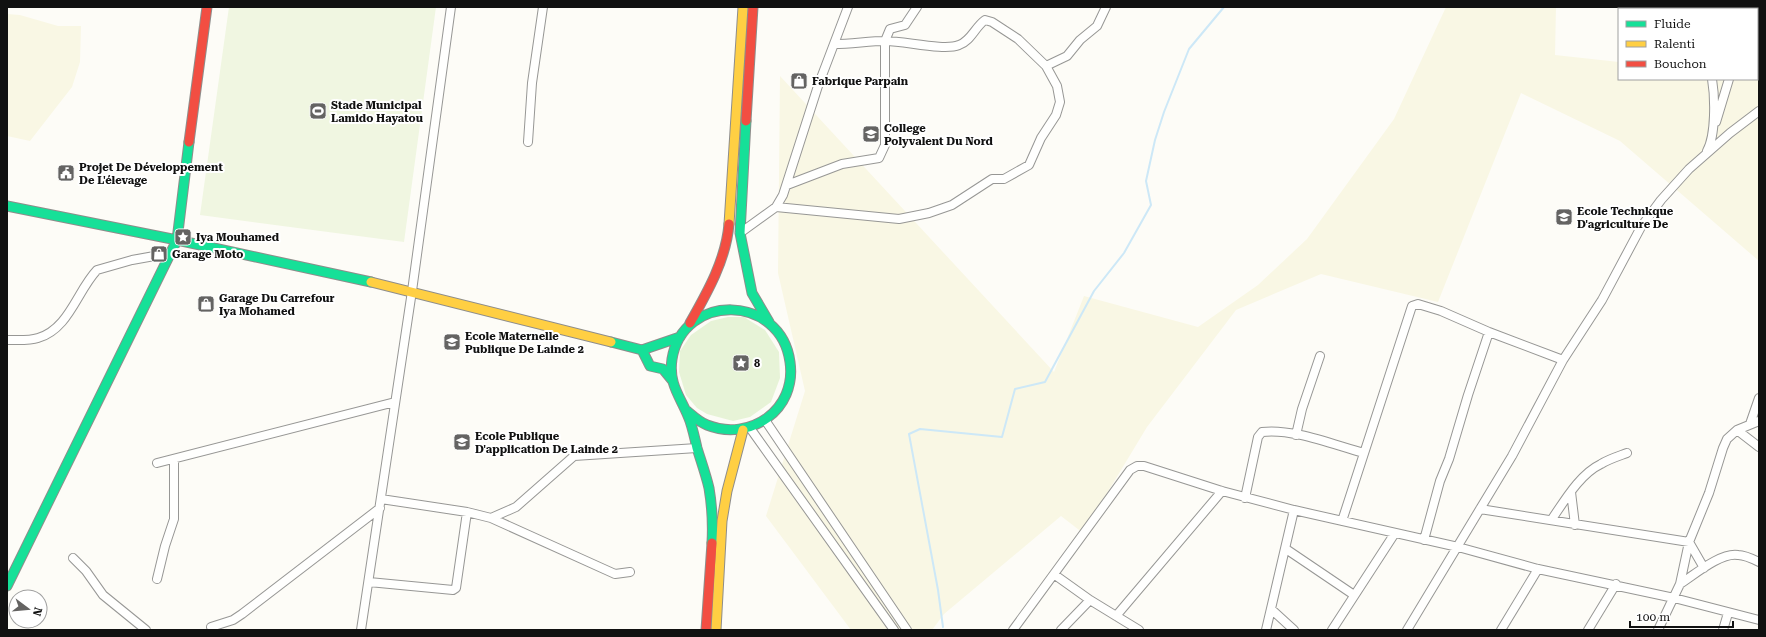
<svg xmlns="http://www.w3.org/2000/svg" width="1766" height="637" viewBox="0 0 1766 637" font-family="'Roboto Serif',serif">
<rect width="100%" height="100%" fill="#fdfcf7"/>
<path fill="#f9f7e4" d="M1446,7H1556L1555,55L1619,62V79H1757L1759,70V261L1620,141L1521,93L1438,302L1321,274L1236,310L1147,427L1083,533L1061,516L944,614L932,630H851L766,516L805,391L778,273L780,76L1054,372L1084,296L1198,327L1258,285L1307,239L1394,119Z
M7,14L20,15L58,26H81L80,62L72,87L30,141L7,136Z"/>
<path fill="#e7f3d7" d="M728,317H744L765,330L779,352L780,378L771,402L750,417L733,421L707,414L697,408L686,395L679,372L680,351L691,335L711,321Z"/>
<path fill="#f0f6e1" d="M229,7H436L404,242L200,215Z"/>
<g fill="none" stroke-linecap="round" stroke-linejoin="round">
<path stroke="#cde8f7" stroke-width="2" d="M943,627L938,590L909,434L920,429L1002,437L1015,389L1045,382L1094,291L1124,253L1151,205L1146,181L1155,140L1164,112L1189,49L1224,7"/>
<g stroke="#979795" stroke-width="10">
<path id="street" d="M1714,9V7
M1755,9L1756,7
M1046,66L1067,56L1080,40L1097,26L1106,7
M1716,122L1729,79
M528,142L532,83L543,7
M1707,151C1716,135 1715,97 1712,79
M787,185L842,164L879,158L885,145V41L890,29L905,25L917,7
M776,207L899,219L929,213L952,205L992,179H1004L1029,165L1041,138L1056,115L1060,102L1057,86L1046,66L1018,39L992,22L985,20C975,27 971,41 959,45C944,51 905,41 886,41C869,41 852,44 834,44
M740,233L776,207L783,195L818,86L848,7
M7,340C17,340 29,341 38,338C69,329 77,291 97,270L132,260L171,253
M765,420L907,630
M1750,424L1759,398
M750,428L894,630
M1737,430L1759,447
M1296,435L1302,409L1320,356
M157,463L395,402
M1571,492L1575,525
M1245,498L1258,437L1262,432C1292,428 1334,445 1364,453
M381,499L467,512L491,518L516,507L574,456L697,448
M1480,509L1689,542L1704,568
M491,518L615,574L630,572
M1552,519C1565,500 1580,474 1601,464C1609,459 1619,456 1627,453
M1342,521L1412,306L1418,304L1441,311L1489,332L1563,360
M1424,540L1440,481L1449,459L1468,395L1489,332
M1286,549L1354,595
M73,558L86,571L103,595L146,630
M1055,575L1090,600
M157,579L165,546L174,519V459
M369,582L453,590L456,588L467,512
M1680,584C1694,575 1721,552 1738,555C1745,555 1753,559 1759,562
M1271,609L1294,630
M1116,616L1222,491
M211,627L233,620L242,614L380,508
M361,630L412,291L451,7
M1013,630L1130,470L1137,466H1144L1222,491L1294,510L1458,547L1538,569L1674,598L1759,620
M1061,630L1090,600L1139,630
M1266,630L1294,510
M1332,630L1395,533
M1407,630L1512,456L1563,360L1602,300L1641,227L1661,200L1689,169L1730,133L1759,111
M1501,630L1538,569
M1588,630L1616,584
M1658,630L1680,584L1689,542L1709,493L1723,448L1727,439L1737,430L1759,421
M1723,630L1728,613"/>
</g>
<g stroke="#8e8d8b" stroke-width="11">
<path id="fast" d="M746,121L740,233L752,293L769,322
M7,206L177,240L371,282
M611,342L642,350L680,337
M642,350L650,366L663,369L672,380
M687,411C693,416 699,422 707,425C750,442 797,410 790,362C781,294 683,292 672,359C668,386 682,398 690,421C693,430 695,439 697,448C701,461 706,475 709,488C712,506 713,525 712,543
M7,586L177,240L189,142"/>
</g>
<g stroke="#8e8d8b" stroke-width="11">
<path id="slow" d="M729,224L743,7
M371,282L611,342
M716,630L722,521L727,491L743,430"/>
</g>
<g stroke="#8e8d8b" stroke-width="11">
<path id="jam" d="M746,121L753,7
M189,142L207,7
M690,323C707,293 726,260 729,224
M706,630L712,543"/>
</g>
<use href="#street" stroke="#fffffe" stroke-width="8"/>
<use href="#fast" stroke="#16e098" stroke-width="9"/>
<use href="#slow" stroke="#ffcf43" stroke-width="9"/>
<use href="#jam" stroke="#f24e42" stroke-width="9"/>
</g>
<defs>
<g id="shop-square" transform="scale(0.9)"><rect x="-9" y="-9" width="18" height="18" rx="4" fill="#646362" stroke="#fff"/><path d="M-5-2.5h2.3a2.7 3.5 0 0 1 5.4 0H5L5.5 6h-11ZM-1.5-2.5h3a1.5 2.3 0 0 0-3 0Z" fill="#fff"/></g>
<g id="stadium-square" transform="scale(0.9)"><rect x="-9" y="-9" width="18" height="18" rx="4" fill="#646362" stroke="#fff"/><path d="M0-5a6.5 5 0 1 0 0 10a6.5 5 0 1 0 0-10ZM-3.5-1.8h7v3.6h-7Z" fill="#fff"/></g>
<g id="school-square" transform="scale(0.9)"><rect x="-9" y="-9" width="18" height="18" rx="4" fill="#646362" stroke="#fff"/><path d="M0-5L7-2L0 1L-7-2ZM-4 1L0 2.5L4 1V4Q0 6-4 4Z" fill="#fff"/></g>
<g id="civic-square" transform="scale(0.9)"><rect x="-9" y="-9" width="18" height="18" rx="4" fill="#646362" stroke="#fff"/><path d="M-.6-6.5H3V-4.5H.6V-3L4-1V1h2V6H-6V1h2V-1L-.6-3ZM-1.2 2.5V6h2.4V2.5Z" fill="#fff"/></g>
<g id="university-square" transform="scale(0.9)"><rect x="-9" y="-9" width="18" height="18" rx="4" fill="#646362" stroke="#fff"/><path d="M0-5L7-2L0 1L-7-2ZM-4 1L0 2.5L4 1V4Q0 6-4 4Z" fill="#fff"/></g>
<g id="sight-square" transform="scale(0.9)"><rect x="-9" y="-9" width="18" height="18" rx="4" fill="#646362" stroke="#fff"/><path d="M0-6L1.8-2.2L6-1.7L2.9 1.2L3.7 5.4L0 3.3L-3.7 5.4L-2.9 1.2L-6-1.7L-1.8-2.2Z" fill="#fff"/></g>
</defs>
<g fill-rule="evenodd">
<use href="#shop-square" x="799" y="81"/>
<use href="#stadium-square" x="318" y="111"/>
<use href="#school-square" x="871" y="134"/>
<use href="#civic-square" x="66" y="173"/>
<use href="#university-square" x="1564" y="217"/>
<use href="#sight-square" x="183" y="237"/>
<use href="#shop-square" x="159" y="254"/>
<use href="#shop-square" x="206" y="304"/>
<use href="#school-square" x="452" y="342"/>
<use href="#sight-square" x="741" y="363"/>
<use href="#school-square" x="462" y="442"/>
</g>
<g text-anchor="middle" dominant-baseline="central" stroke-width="4" stroke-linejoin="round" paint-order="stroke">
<g font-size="11" font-weight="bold" fill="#111" stroke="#fff" text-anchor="start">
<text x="812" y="81">Fabrique Parpain</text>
<text x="331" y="105">Stade Municipal<tspan x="331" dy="13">Lamido Hayatou</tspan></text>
<text x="884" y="128">College<tspan x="884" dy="13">Polyvalent Du Nord</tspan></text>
<text x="79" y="167">Projet De Développement<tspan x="79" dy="13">De L'élevage</tspan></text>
<text x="1577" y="211">Ecole Technkque<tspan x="1577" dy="13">D'agriculture De</tspan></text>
<text x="196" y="237">Iya Mouhamed</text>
<text x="172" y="254">Garage Moto</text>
<text x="219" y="298">Garage Du Carrefour<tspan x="219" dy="13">Iya Mohamed</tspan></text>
<text x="465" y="336">Ecole Maternelle<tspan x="465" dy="13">Publique De Lainde 2</tspan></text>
<text x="754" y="363">8</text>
<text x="475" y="436">Ecole Publique<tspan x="475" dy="13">D'application De Lainde 2</tspan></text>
</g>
</g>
<rect width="1766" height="637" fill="none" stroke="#111111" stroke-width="16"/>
<rect x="1618" y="8" width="140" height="72" fill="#ffffff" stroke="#a0a0a0"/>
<rect x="1626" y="21" width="20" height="6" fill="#16e098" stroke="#a0a0a0"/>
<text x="1654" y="28" font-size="12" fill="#111111">Fluide</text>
<rect x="1626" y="41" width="20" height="6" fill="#ffcf43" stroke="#a0a0a0"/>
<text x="1654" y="48" font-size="12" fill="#111111">Ralenti</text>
<rect x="1626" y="61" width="20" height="6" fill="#f24e42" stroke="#a0a0a0"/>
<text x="1654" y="68" font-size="12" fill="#111111">Bouchon</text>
<g transform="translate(28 609) rotate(106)"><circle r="19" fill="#ffffff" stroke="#a0a0a0"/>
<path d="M0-3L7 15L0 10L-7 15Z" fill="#646362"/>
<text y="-6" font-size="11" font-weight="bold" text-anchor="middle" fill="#111111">N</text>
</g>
<path d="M1630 621v6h103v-6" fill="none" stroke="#111111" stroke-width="2"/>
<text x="1636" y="621" font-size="12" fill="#111111" stroke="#ffffff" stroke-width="3" paint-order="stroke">100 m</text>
</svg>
